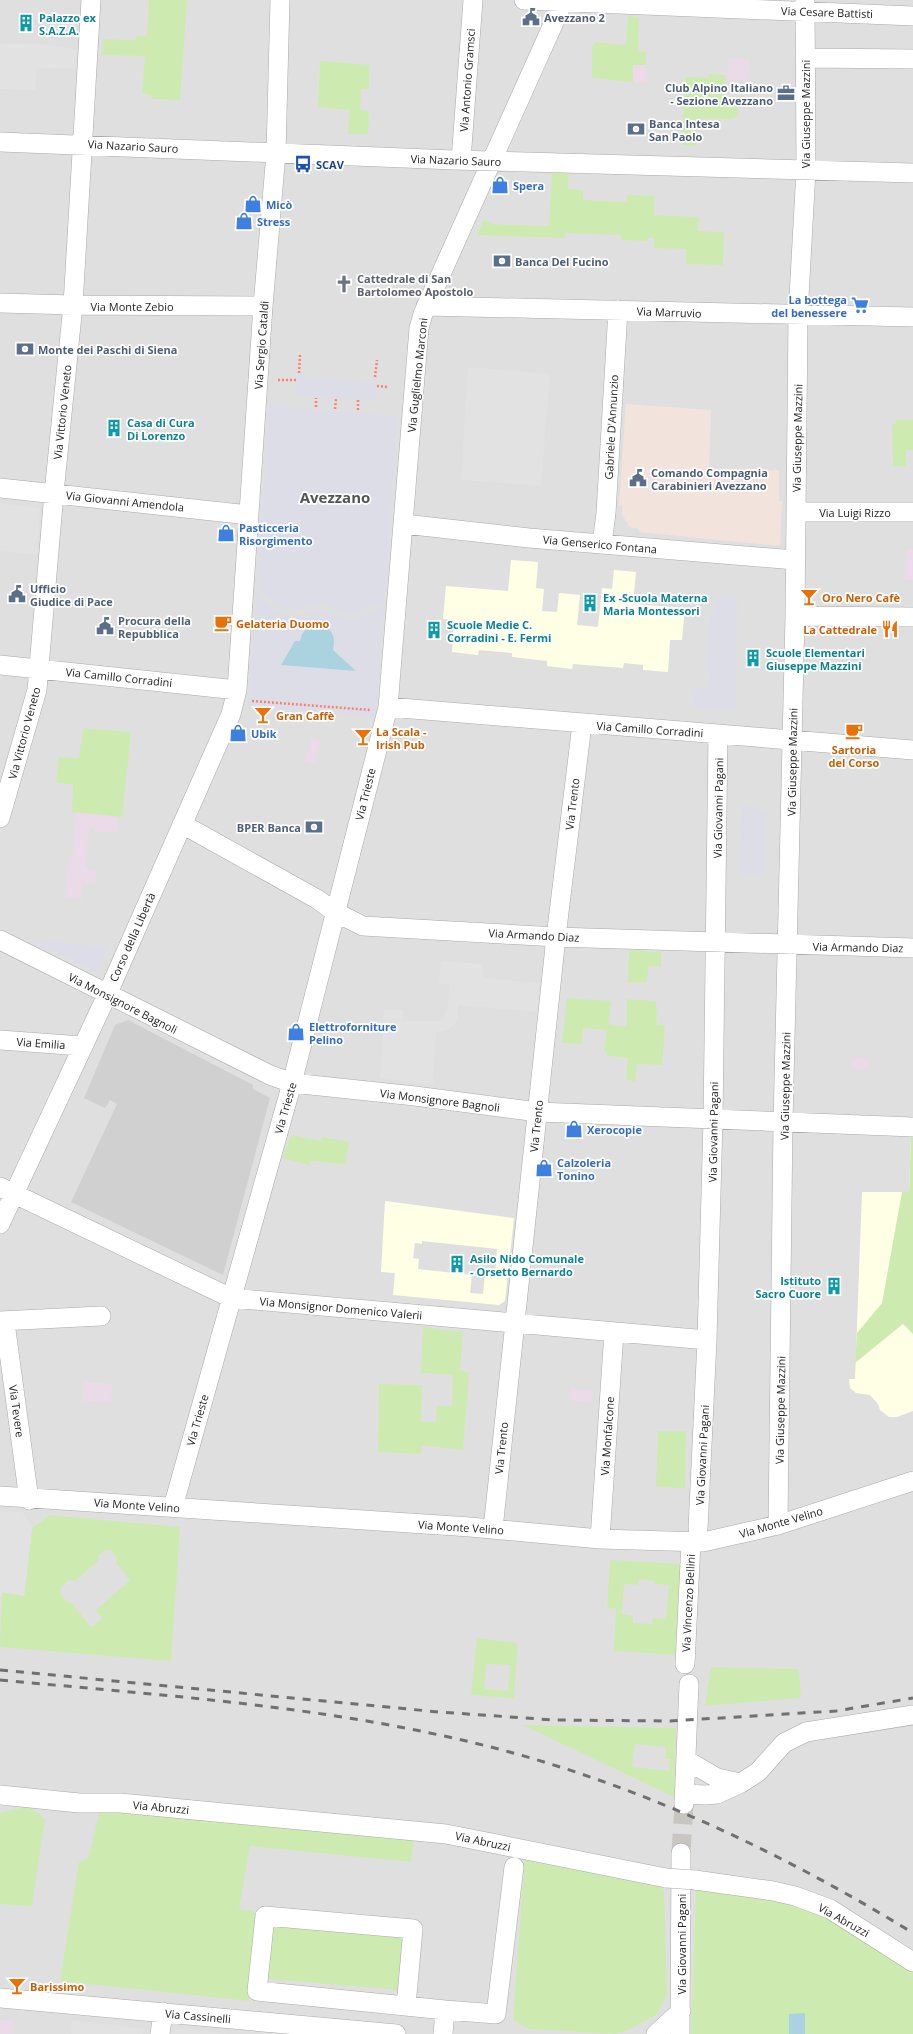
<svg xmlns="http://www.w3.org/2000/svg" width="913" height="2034" viewBox="0 0 913 2034" font-family="'Open Sans',sans-serif">
<rect width="100%" height="100%" fill="#f2efe9"/>
<path fill="#e0dfdf" d="M0,0H913V2034H0Z"/>
<path fill="#ebdbe8" d="M729,58L749,59L748,81L728,80Z
M633,65H646L647,82H633Z
M906,549H913V580H905Z
M312,738L321,741L314,764L305,761Z
M76,812L117,816V833L95,831V828H89L85,868L97,870L95,884L82,883L81,899L65,897L69,857H73Z
M852,1058H868V1069H852Z
M84,1382L112,1384L111,1403L83,1401Z
M571,1388L593,1391L592,1403L569,1400Z
M0,2020L13,2021L12,2034H0Z"/>
<path fill="#ffffe5" fill-rule="evenodd" d="M511,560L538,562L536,588L544,589L542,611L557,612L559,593L580,595L577,625L598,627L602,588L612,589L614,570L636,572L633,604L685,608L682,640H670L668,672L643,670V665L624,663L623,668L573,664L572,669L547,666V661L512,657V653L479,650L478,655L452,652L454,620L443,619L446,586L508,591Z
M911,1138H913V1411L897,1417H889L880,1410L878,1404L870,1395L856,1393L850,1388L849,1379H855L862,1192H909Z
M385,1201L514,1218L505,1301L499,1305L393,1295L395,1273L381,1272ZM422,1241L497,1249L495,1276L485,1275L483,1294L470,1293L472,1275L418,1269L419,1259L413,1258L415,1243L422,1244Z"/>
<path fill="#d0d0d0" d="M128,1020L253,1085V1089L270,1098L223,1275L71,1202L117,1104L110,1100L105,1108L84,1098L115,1025Z"/>
<path fill="#f3e3dd" d="M626,404L711,410L709,472L779,470V501H782L780,546L639,532V529L630,527L622,515V506H619Z"/>
<path fill="#cdebb0" fill-rule="evenodd" d="M149,0H187L180,100L152,99V96L142,93L145,56L102,55L103,39L136,40V36H147Z
M628,15L639,18L638,51L646,52V65H633V82L592,78V47L595,42L626,45Z
M320,61L369,65V89H361L360,110L369,111L368,134H348L350,110L318,107Z
M709,74L725,75L724,105L738,106L737,116L731,119L697,118L696,146L682,145L685,78L690,77L709,78Z
M552,170L568,171V189L583,190V200L627,202V195L655,196L654,215L699,217L698,231L724,232L723,265L686,264V249L654,248V238H648V241L621,240V235L565,233V238L477,235L484,220L492,224L549,226Z
M896,420H913V450H906V466H893L892,424H896Z
M83,728L131,732L122,817L72,812L73,784L56,783L59,757L79,758Z
M629,950L661,952V967L648,966L647,982L628,983Z
M567,998L611,1001L608,1024L627,1027V999L656,1001L657,1025H665L662,1065L637,1064L635,1082L626,1079L628,1058L607,1055L604,1050L607,1030L583,1028L582,1044L562,1043Z
M291,1135L321,1141L322,1137L349,1142L345,1164L311,1161L309,1165L283,1158Z
M911,1138H913V1334L903,1324L855,1363L857,1333L882,1303L902,1192H909Z
M423,1327L463,1332L460,1370L469,1373L463,1450L421,1445V1454L378,1452L379,1384L422,1385L421,1422H436L437,1406H452L453,1375L421,1373Z
M658,1431H686L685,1488L656,1487Z
M50,1515L180,1527L171,1661L0,1647L2,1592L24,1596L32,1528ZM105,1550H111L117,1558L116,1563L130,1580L96,1610L102,1619L91,1627L72,1603L67,1602L60,1593L61,1588L69,1580L75,1581L98,1561V1556Z
M610,1560L683,1564L680,1655L614,1651L616,1608H607ZM639,1579L655,1581V1584L669,1585L666,1619L653,1618L652,1624L633,1623V1616L622,1614L624,1584L638,1585Z
M477,1638L518,1643L514,1698L471,1695ZM486,1664L510,1665L508,1691L484,1689Z
M711,1667L799,1669L801,1698L705,1706Z
M523,1725L676,1728L674,1797ZM635,1744L666,1747L665,1759H670L669,1771L632,1767Z
M29,1806L45,1819L32,1906L0,1904V1813Z
M100,1810L414,1836L411,1862L250,1846L239,1909L261,1913L249,2001L60,1981L79,1862L89,1857Z
M525,1854L652,1882L664,1890L667,1995L657,2014L629,2030L615,2034L529,2029L513,2020Z
M706,1889L744,1893L827,1913L877,1945L913,1972V2034H691L696,1891Z
M274,1920L407,1937L398,1990L269,1979L262,1970Z"/>
<path fill="#e2e2e2" d="M0,43L51,45L77,50L75,69L37,68L35,90L0,89Z
M468,367L550,374L541,486L461,480Z
M0,504L40,508L37,555L0,551Z
M441,961L481,964L484,978L540,983L537,1012L458,1005V1017L454,1025L447,1031L436,1033L433,1085L380,1078L384,1010H403V1021H443L448,1005L449,985L439,984Z
M0,1511L22,1512L32,1528L24,1596L2,1592L0,1596Z
M72,2020L144,2029L143,2034H71Z
M168,2027L229,2034H167Z"/>
<path fill="#dddde8" fill-rule="evenodd" d="M297,373H305V378L372,382V377H377L376,401L296,396Z
M270,406L398,416L376,717L248,707ZM259,590L285,609L296,610L313,605H323L349,614L357,613L382,602V608L351,621L324,611H314L291,617L276,610L258,595ZM295,641L333,650L356,670L281,665Z
M716,598L737,599L736,710L693,706L694,689H708L710,670H706L710,617H715Z
M742,805L755,806V809L767,810L766,874H739Z
M28,939L108,947L96,972Z"/>
<path fill="#aad3df" d="M319,624C332,627 336,637 333,650L356,671L281,665L295,641H300C302,631 308,625 319,624Z
M805,2013V2034H789V2014Z"/>
<g fill="none" stroke-linecap="round" stroke-linejoin="round">
<path stroke="#c8c6c1" stroke-width="19" stroke-dasharray="19 10" stroke-linecap="butt" d="M681,1853L684,1804"/>
<g stroke="#a9a9a9" stroke-width="20">
<path id="minor" d="M524,0L913,16
M805,58L913,59
M0,142L454,160L913,173
M461,160L473,0
M0,303L73,305L263,306
M426,306L913,317
M0,488L249,515
M797,512H913
M404,524L529,538L795,560
M602,544L606,513L618,310
M795,616L913,617
M0,665L237,690
M388,707L913,750
M0,818L37,690L54,493L73,305L91,0
M182,824L317,899L335,912L363,926L556,937L913,948
M0,940L270,1075L292,1083L415,1096L538,1112L913,1127
M0,1040L82,1046
M0,1187L231,1298L707,1340
M0,1224L107,995L231,714L237,690L263,306L276,153L280,0
M0,1321L101,1316
M0,1326L6,1330L29,1500
M0,1496L470,1527L600,1539L703,1542L778,1525L913,1481
M173,1507L292,1083L388,707L419,328L423,314L564,0
M778,1525L783,1123L795,616L798,315L806,170L805,0
M493,1529L556,937L582,724
M698,1529L707,1340L713,1120L718,734
M600,1539L614,1332
M685,1664L691,1542
M686,1760L717,1778L741,1783
M685,1794L705,1795L717,1794L741,1783L758,1772L784,1743L806,1732L913,1715
M0,1795L79,1803H120L446,1834L666,1878
M684,1804L689,1684
M695,1880L773,1891L795,1896L830,1909L913,1962
M0,1998L396,2034
M406,2006L413,1929L265,1916L257,1991L445,2010L443,2034
M445,2010L496,2014L514,1867
M160,2034L163,2012
M656,2034L681,2011
M680,2034L681,1853"/>
</g>
<path stroke="#fa8072" stroke-width="2.5" stroke-dasharray="2 2" stroke-linecap="butt" d="M299,373L300,355
M375,377L377,360
M278,380H297
M377,386L388,387
M316,407V398
M335,409L336,399
M358,410V400
M252,701L371,710"/>
<use href="#minor" stroke="#fff" stroke-width="19"/>
<path stroke="#707070" stroke-width="3" stroke-dasharray="8 8" stroke-linecap="butt" d="M0,1670L439,1712L554,1720L670,1721L836,1711L913,1698
M0,1680C148,1694 298,1704 444,1736C612,1772 768,1844 913,1933"/>
<g stroke="#a9a9a9" stroke-width="20" stroke-linecap="butt">
<path id="minor-bridge" d="M666,1878L695,1880"/>
</g>
<use href="#minor-bridge" stroke="#fff" stroke-width="19"/>
</g>
<defs>
<g id="civic-bare" transform="scale(1.38)"><path d="M-.6-6.5H3V-4.5H.6V-3L4-1V1h2V6H-6V1h2V-1L-.6-3ZM-1.2 2.5V6h2.4V2.5Z" fill="#5c6f8a" stroke="#fff" stroke-width="2.5" paint-order="stroke"/></g>
<g id="building-bare" transform="scale(1.38)"><path d="M-4-6H4V6H1V3H-1V6H-4ZM-2.5-4.3h1.7v1.8h-1.7ZM.8-4.3h1.7v1.8H.8ZM-2.5-1h1.7V.8h-1.7ZM.8-1h1.7V.8H.8Z" fill="#0f9aa8" stroke="#fff" stroke-width="2.5" paint-order="stroke"/></g>
<g id="office-bare" transform="scale(1.38)"><path d="M-6-3h4V-5.5h4V-3h4V5H-6ZM-1-4.5V-3h2v-1.5ZM-6 0V1H6V0Z" fill="#5c6f8a" stroke="#fff" stroke-width="2.5" paint-order="stroke"/></g>
<g id="bank-bare" transform="scale(1.38)"><path d="M-6-4H6V4H-6ZM0-2.3a2.3 2.3 0 1 0 0 4.6a2.3 2.3 0 1 0 0-4.6Z" fill="#5c6f8a" stroke="#fff" stroke-width="2.5" paint-order="stroke"/></g>
<g id="bus-bare" transform="scale(1.38)"><path d="M-5-6H5V4H4V6H2V4H-2V6H-4V4H-5ZM-3.5-4V0h7V-4ZM-3.5 1.2v1.5H-2V1.2ZM2 1.2v1.5H3.5V1.2Z" fill="#1a4fb4" stroke="#fff" stroke-width="2.5" paint-order="stroke"/></g>
<g id="shop-bare" transform="scale(1.38)"><path d="M-5-2.5h2.3a2.7 3.5 0 0 1 5.4 0H5L5.5 6h-11ZM-1.5-2.5h3a1.5 2.3 0 0 0-3 0Z" fill="#3f7fe0" stroke="#fff" stroke-width="2.5" paint-order="stroke"/></g>
<g id="church-bare" transform="scale(1.38)"><path d="M-1.2-6h2.4v3.5h3.3v2.4h-3.3V6h-2.4V-.1h-3.3v-2.4h3.3Z" fill="#6b7280" stroke="#fff" stroke-width="2.5" paint-order="stroke"/></g>
<g id="supermarket-bare" transform="scale(1.38)"><path d="M-6-5.5h2.5l.6 2H6L4.5 2H-2.5L-4.4-4H-6ZM-1.5 3.2a1.3 1.3 0 1 0 .1 0ZM3 3.2a1.3 1.3 0 1 0 .1 0Z" fill="#3f7fe0" stroke="#fff" stroke-width="2.5" paint-order="stroke"/></g>
<g id="bar-bare" transform="scale(1.38)"><path d="M-6-5H6L.8 .8V4.5H3.5V6h-7V4.5H-.8V.8Z" fill="#e8710a" stroke="#fff" stroke-width="2.5" paint-order="stroke"/></g>
<g id="cafe-bare" transform="scale(1.38)"><path d="M-5.5-4.5H6V0H3Q3 3.5 0 3.5H-2.5Q-5.5 3.5-5.5 0ZM3-3.2v2h1.7v-2ZM-6 4.5H4V6H-6Z" fill="#e8710a" stroke="#fff" stroke-width="2.5" paint-order="stroke"/></g>
<g id="restaurant-bare" transform="scale(1.38)"><path d="M-5-6h1v4h1v-4h1v4h1v-4h1v5L-1.5 .5V6h-2V.5L-5-1ZM5-6V6H3V1.5H1.5Q1.5-4 5-6Z" fill="#e8710a" stroke="#fff" stroke-width="2.5" paint-order="stroke"/></g>
</defs>
<g fill-rule="evenodd">
<use href="#civic-bare" x="531" y="17"/>
<use href="#building-bare" x="26" y="23"/>
<use href="#office-bare" x="786" y="93"/>
<use href="#bank-bare" x="636" y="129"/>
<use href="#bus-bare" x="303" y="164"/>
<use href="#shop-bare" x="500" y="185"/>
<use href="#shop-bare" x="253" y="204"/>
<use href="#shop-bare" x="244" y="221"/>
<use href="#bank-bare" x="502" y="261"/>
<use href="#church-bare" x="344" y="284"/>
<use href="#supermarket-bare" x="860" y="305"/>
<use href="#bank-bare" x="25" y="349"/>
<use href="#building-bare" x="114" y="428"/>
<use href="#civic-bare" x="638" y="478"/>
<use href="#shop-bare" x="226" y="533"/>
<use href="#civic-bare" x="17" y="594"/>
<use href="#bar-bare" x="809" y="597"/>
<use href="#building-bare" x="590" y="603"/>
<use href="#cafe-bare" x="223" y="623"/>
<use href="#civic-bare" x="105" y="626"/>
<use href="#restaurant-bare" x="890" y="629"/>
<use href="#building-bare" x="434" y="630"/>
<use href="#building-bare" x="753" y="658"/>
<use href="#bar-bare" x="263" y="715"/>
<use href="#cafe-bare" x="854" y="731"/>
<use href="#shop-bare" x="238" y="733"/>
<use href="#bar-bare" x="363" y="737"/>
<use href="#bank-bare" x="314" y="827"/>
<use href="#shop-bare" x="296" y="1032"/>
<use href="#shop-bare" x="574" y="1129"/>
<use href="#shop-bare" x="544" y="1168"/>
<use href="#building-bare" x="457" y="1264"/>
<use href="#building-bare" x="834" y="1286"/>
<use href="#bar-bare" x="17" y="1986"/>
</g>
<g text-anchor="middle" dominant-baseline="central" stroke-width="3.5" stroke-linejoin="round" paint-order="stroke">
<g font-size="11" fill="#222" stroke="#fff">
<text transform="translate(827 12) rotate(2)">Via Cesare Battisti</text>
<text transform="translate(467 80) rotate(-86)">Via Antonio Gramsci</text>
<text transform="translate(805 114) rotate(-90)">Via Giuseppe Mazzini</text>
<text transform="translate(133 146) rotate(3)">Via Nazario Sauro</text>
<text transform="translate(456 160) rotate(2)">Via Nazario Sauro</text>
<text x="132" y="306">Via Monte Zebio</text>
<text transform="translate(669 312) rotate(2)">Via Marruvio</text>
<text transform="translate(261 345) rotate(-86)">Via Sergio Cataldi</text>
<text transform="translate(417 375) rotate(-84)">Via Guglielmo Marconi</text>
<text transform="translate(62 412) rotate(-84)">Via Vittorio Veneto</text>
<text transform="translate(611 427) rotate(-87)">Gabriele D'Annunzio</text>
<text transform="translate(797 438) rotate(-89)">Via Giuseppe Mazzini</text>
<text transform="translate(125 501) rotate(6)">Via Giovanni Amendola</text>
<text x="855" y="512">Via Luigi Rizzo</text>
<text transform="translate(600 544) rotate(5)">Via Genserico Fontana</text>
<text transform="translate(119 677) rotate(6)">Via Camillo Corradini</text>
<text transform="translate(650 729) rotate(4)">Via Camillo Corradini</text>
<text transform="translate(24 733) rotate(-75)">Via Vittorio Veneto</text>
<text transform="translate(792 762) rotate(-89)">Via Giuseppe Mazzini</text>
<text transform="translate(365 794) rotate(-76)">Via Trieste</text>
<text transform="translate(572 804) rotate(-83)">Via Trento</text>
<text transform="translate(718 808) rotate(-89)">Via Giovanni Pagani</text>
<text transform="translate(534 935) rotate(3)">Via Armando Diaz</text>
<text transform="translate(132 937) rotate(-66)">Corso della Libertà</text>
<text transform="translate(858 947) rotate(1)">Via Armando Diaz</text>
<text transform="translate(123 1003) rotate(27)">Via Monsignore Bagnoli</text>
<text transform="translate(41 1043) rotate(4)">Via Emilia</text>
<text transform="translate(785 1086) rotate(-89)">Via Giuseppe Mazzini</text>
<text transform="translate(440 1100) rotate(7)">Via Monsignore Bagnoli</text>
<text transform="translate(285 1108) rotate(-74)">Via Trieste</text>
<text transform="translate(536 1126) rotate(-84)">Via Trento</text>
<text transform="translate(713 1132) rotate(-89)">Via Giovanni Pagani</text>
<text transform="translate(341 1308) rotate(5)">Via Monsignor Domenico Valerii</text>
<text transform="translate(780 1410) rotate(-89)">Via Giuseppe Mazzini</text>
<text transform="translate(17 1411) rotate(82)">Via Tevere</text>
<text transform="translate(197 1420) rotate(-74)">Via Trieste</text>
<text transform="translate(607 1436) rotate(-86)">Via Monfalcone</text>
<text transform="translate(501 1448) rotate(-84)">Via Trento</text>
<text transform="translate(702 1455) rotate(-87)">Via Giovanni Pagani</text>
<text transform="translate(137 1505) rotate(4)">Via Monte Velino</text>
<text transform="translate(781 1522) rotate(-16)">Via Monte Velino</text>
<text transform="translate(461 1527) rotate(4)">Via Monte Velino</text>
<text transform="translate(688 1603) rotate(-87)">Via Vincenzo Bellini</text>
<text transform="translate(161 1807) rotate(5)">Via Abruzzi</text>
<text transform="translate(483 1841) rotate(12)">Via Abruzzi</text>
<text transform="translate(844 1920) rotate(29)">Via Abruzzi</text>
<text transform="translate(681 1944) rotate(-90)">Via Giovanni Pagani</text>
<text transform="translate(198 2016) rotate(5)">Via Cassinelli</text>
</g>
<g font-size="11" font-weight="bold" fill="#0d838f" stroke="#fff" text-anchor="start">
<text x="39" y="17">Palazzo ex<tspan x="39" dy="13">S.A.Z.A.</tspan></text>
<text x="127" y="422">Casa di Cura<tspan x="127" dy="13">Di Lorenzo</tspan></text>
<text x="603" y="597">Ex -Scuola Materna<tspan x="603" dy="13">Maria Montessori</tspan></text>
<text x="447" y="624">Scuole Medie C.<tspan x="447" dy="13">Corradini - E. Fermi</tspan></text>
<text x="766" y="652">Scuole Elementari<tspan x="766" dy="13">Giuseppe Mazzini</tspan></text>
<text x="470" y="1258">Asilo Nido Comunale<tspan x="470" dy="13">- Orsetto Bernardo</tspan></text>
<text x="821" y="1280" text-anchor="end">Istituto<tspan x="821" dy="13">Sacro Cuore</tspan></text>
</g>
<g font-size="11" font-weight="bold" fill="#4e5e75" stroke="#fff" text-anchor="start">
<text x="544" y="17">Avezzano 2</text>
<text x="773" y="87" text-anchor="end">Club Alpino Italiano<tspan x="773" dy="13">- Sezione Avezzano</tspan></text>
<text x="649" y="123">Banca Intesa<tspan x="649" dy="13">San Paolo</tspan></text>
<text x="515" y="261">Banca Del Fucino</text>
<text x="38" y="349">Monte dei Paschi di Siena</text>
<text x="651" y="472">Comando Compagnia<tspan x="651" dy="13">Carabinieri Avezzano</tspan></text>
<text x="30" y="588">Ufficio<tspan x="30" dy="13">Giudice di Pace</tspan></text>
<text x="118" y="620">Procura della<tspan x="118" dy="13">Repubblica</tspan></text>
<text x="301" y="827" text-anchor="end">BPER Banca</text>
</g>
<g font-size="11" font-weight="bold" fill="#164399" stroke="#fff" text-anchor="start">
<text x="316" y="164">SCAV</text>
</g>
<g font-size="11" font-weight="bold" fill="#366cbe" stroke="#fff" text-anchor="start">
<text x="513" y="185">Spera</text>
<text x="266" y="204">Micò</text>
<text x="257" y="221">Stress</text>
<text x="847" y="299" text-anchor="end">La bottega<tspan x="847" dy="13">del benessere</tspan></text>
<text x="239" y="527">Pasticceria<tspan x="239" dy="13">Risorgimento</tspan></text>
<text x="251" y="733">Ubik</text>
<text x="309" y="1026">Elettroforniture<tspan x="309" dy="13">Pelino</tspan></text>
<text x="587" y="1129">Xerocopie</text>
<text x="557" y="1162">Calzoleria<tspan x="557" dy="13">Tonino</tspan></text>
</g>
<g font-size="11" font-weight="bold" fill="#5b616d" stroke="#fff" text-anchor="start">
<text x="357" y="278">Cattedrale di San<tspan x="357" dy="13">Bartolomeo Apostolo</tspan></text>
</g>
<g font-size="11" font-weight="bold" fill="#c56008" stroke="#fff" text-anchor="start">
<text x="822" y="597">Oro Nero Cafè</text>
<text x="236" y="623">Gelateria Duomo</text>
<text x="877" y="629" text-anchor="end">La Cattedrale</text>
<text x="276" y="715">Gran Caffè</text>
<text x="376" y="731">La Scala -<tspan x="376" dy="13">Irish Pub</tspan></text>
<text x="854" y="749" text-anchor="middle">Sartoria<tspan x="854" dy="13">del Corso</tspan></text>
<text x="30" y="1986">Barissimo</text>
</g>
<g font-size="15" font-weight="bold" fill="#555" stroke="#fff">
<text x="335" y="497">Avezzano</text>
</g>
</g>
</svg>
